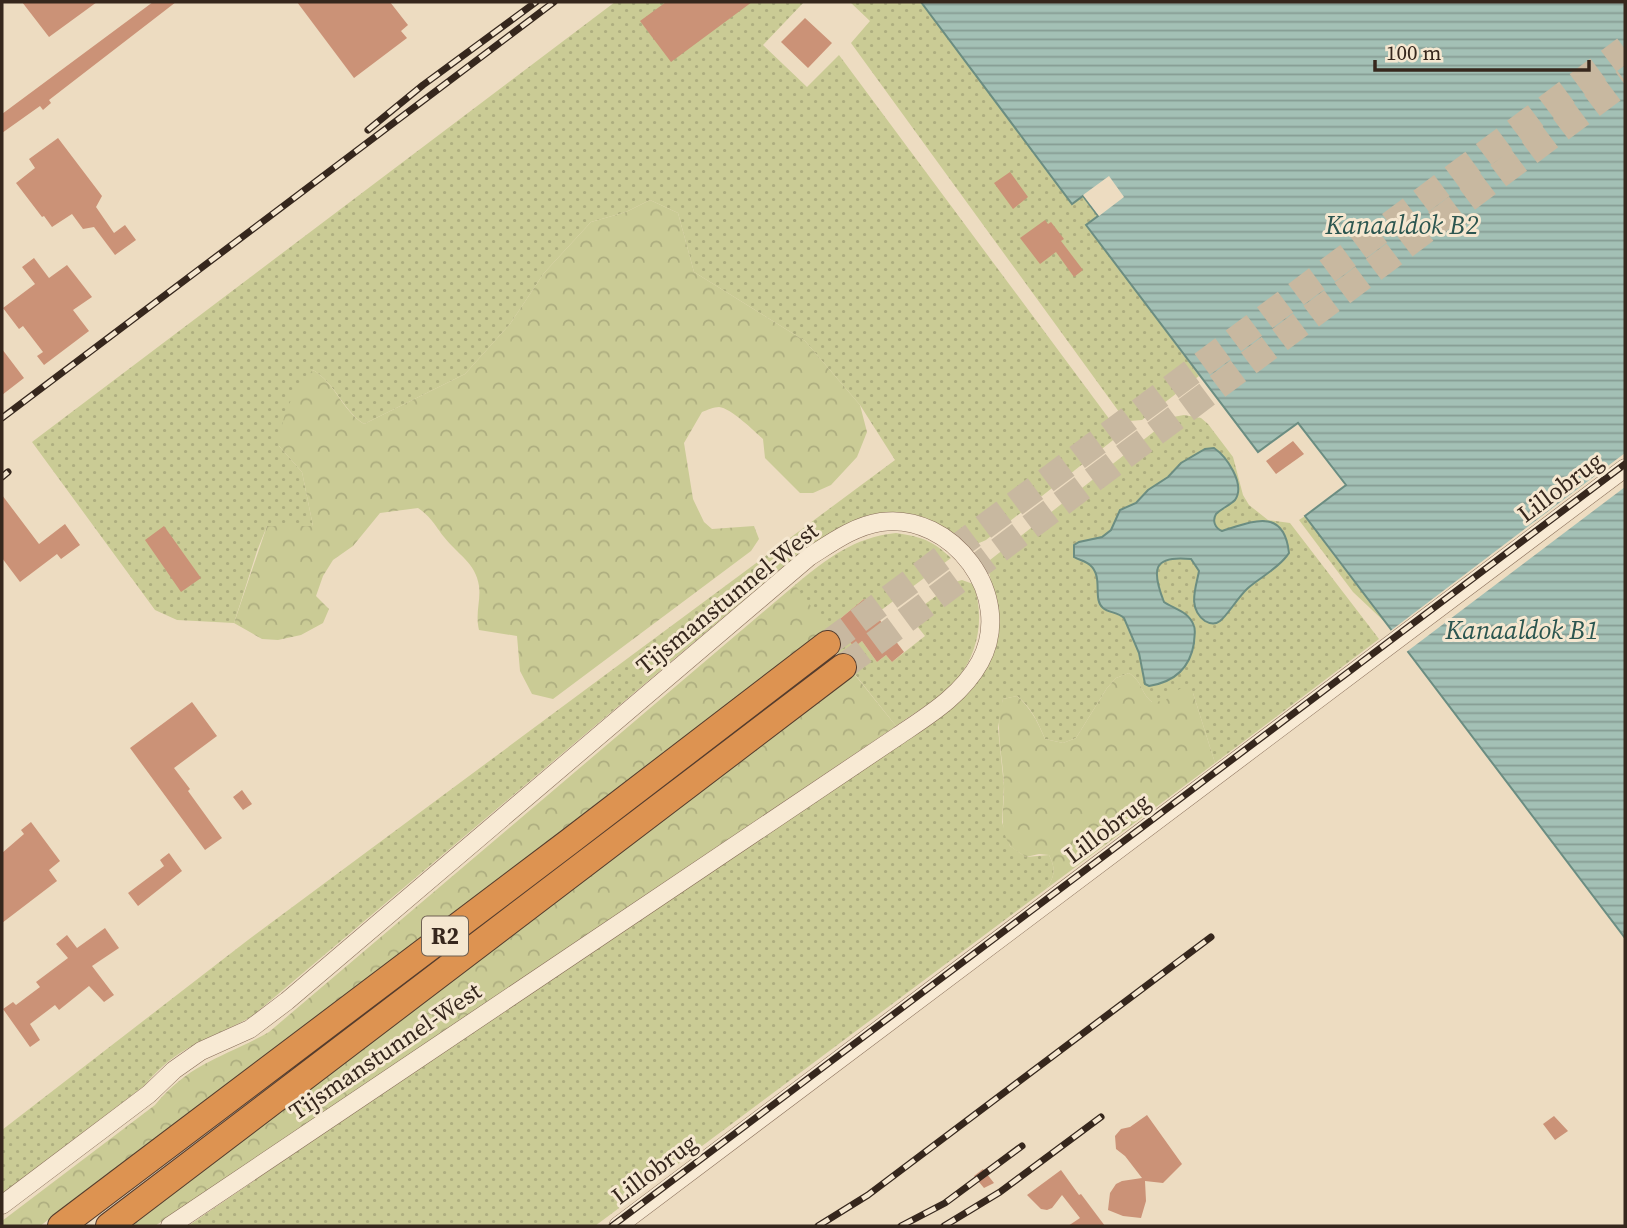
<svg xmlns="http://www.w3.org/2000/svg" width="1627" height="1228" viewBox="0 0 1627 1228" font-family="'Source Serif 4',serif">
<defs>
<pattern id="green-dots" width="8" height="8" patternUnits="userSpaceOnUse" patternTransform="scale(1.75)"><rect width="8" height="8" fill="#cacb95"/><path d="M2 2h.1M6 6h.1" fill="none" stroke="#aeae80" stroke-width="1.8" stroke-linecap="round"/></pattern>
<pattern id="forest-crowns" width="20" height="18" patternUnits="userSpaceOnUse" patternTransform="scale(1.75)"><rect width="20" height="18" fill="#cacb95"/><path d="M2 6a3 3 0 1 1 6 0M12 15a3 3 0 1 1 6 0" fill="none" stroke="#aeae80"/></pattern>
<pattern id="water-rules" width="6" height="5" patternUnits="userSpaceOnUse" patternTransform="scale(1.75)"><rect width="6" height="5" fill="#a3c0b5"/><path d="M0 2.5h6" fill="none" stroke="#869c93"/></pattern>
</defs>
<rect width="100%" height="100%" fill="#eddcc1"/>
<path fill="url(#green-dots)" d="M615,2H804L763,45L807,87L839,55L1113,424L1117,437L986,540C981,542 976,545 970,544C957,541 938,520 918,516C868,505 823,537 785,565L251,1017C206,1041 178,1045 144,1086L2,1194V1130L248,940L895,460L860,405L805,341L694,272L678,213L650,200L626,212L591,222L544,273L510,324L465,374L364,424C343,410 335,383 313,370L279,446L302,472L313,526H267L257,551L234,623L177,620L155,610L32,442Z
M850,2H921L1072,203L1083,195L1099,216L1087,225L1199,376L1142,420L1129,421L1122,416L851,43L870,21Z
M1184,415L1201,418L1208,424L1233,457L1243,495L1249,505L1268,520L1290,523L1379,639L1215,763L1193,693L1165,702H1152C1140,692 1143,682 1129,673L1116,678L1107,688L1076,738L1063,743L1045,739C1038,722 1031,707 1017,696L1003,699L998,728L1004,786L1002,822L1010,846L1026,857L1049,855C1056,869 1055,876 1046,889L595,1226H188L637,919L989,660C1005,625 995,603 988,567L990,560L1165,423L1173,417Z
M1305,516L1388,625L1353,592L1299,520Z
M896,533C922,537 932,540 951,558L876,614L864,599L835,623L854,646L862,641L877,662L886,655L892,662L925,636L909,616L955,582L962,580L973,584C985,615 979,652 958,678C942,698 916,711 896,726L826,638L795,585C826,559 855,537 896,533Z"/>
<path fill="url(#forest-crowns)" d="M650,200L678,213L694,272L805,341L860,405L867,432L857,457L831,485L813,493H800L765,458L763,439C754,431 731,408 719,407C714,407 707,410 702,412L684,443L693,499L704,522L712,529L754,526L759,539L751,551L553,699L532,694L520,671L517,636L479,630C475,613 481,601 479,586C476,563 457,554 444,537C434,524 432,518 418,508L380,513L353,546L333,560L323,576L316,596L329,609L323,623L301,635L278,640L262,639L234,623L267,526H313L302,472L279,446C281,417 292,390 313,370C335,383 342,410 364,424L465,374L510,324L544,273L591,222L626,212Z
M795,585L832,634L40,1226H2V1221L155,1105C191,1062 223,1058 269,1032Z
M851,670L896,726L155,1226H130Z
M1129,673C1143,682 1140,692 1152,702L1165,701L1170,695L1183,687L1193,693L1215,763L1046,889C1055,876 1056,869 1049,855L1039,854L1026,857C1020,853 1012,849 1009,844C998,825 1005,805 1004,785C1003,756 994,728 1003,699L1017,696C1030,707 1038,722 1045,739L1063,743L1076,738L1107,688L1116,678Z"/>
<path fill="url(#water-rules)" stroke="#6b8d82" stroke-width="2" d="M921,2H1625V938L1305,516L1346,485L1298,423L1258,452L1086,225L1098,216L1083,196L1072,204Z
M1214,448C1226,456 1246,484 1235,500C1230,505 1221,509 1216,514C1212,521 1215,528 1222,531C1251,522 1284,506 1289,553C1280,567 1261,577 1248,588C1238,597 1227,616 1220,621C1215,625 1210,624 1205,621C1187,608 1196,588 1199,571L1191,559C1153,555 1151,569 1164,602C1174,609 1189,611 1194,626C1196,631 1194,637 1194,643C1190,668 1174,682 1149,686L1145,684L1139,653L1124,618C1118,612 1109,613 1103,608C1092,599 1104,577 1090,565C1086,561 1079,560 1074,557V545L1079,542L1102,537L1111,530L1120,510L1136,503L1148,490L1168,477L1181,463L1205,449Z"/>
<path fill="#eddcc1" d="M1109,176L1124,197L1099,216L1083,195Z
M1625,453V487L1405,653L1389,632Z"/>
<path fill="#cb9277" d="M22,2H97L49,37Z
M153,2H176L49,100L51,103L43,110L40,106L2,133V114Z
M297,2H390L408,25L401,31L407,38L354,78Z
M666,2H752L671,62L640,21Z
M805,18L832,43L808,68L781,42Z
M58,138L102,196L96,207L114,233L125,225L136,240L115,255L94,227L83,229L72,214L52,227L44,216L42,217L16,183L35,168L29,159Z
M1010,172L1028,197L1013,209L994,183Z
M1045,220L1048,224L1051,222L1064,239L1061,241L1083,270L1074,277L1056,252L1040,264L1020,238Z
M34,258L49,278L67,265L92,297L73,310L89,331L44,365L37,356L43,352L23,326L19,329L3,308L35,284L22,267Z
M2,349L24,378L2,395Z
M1293,441L1304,454L1276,474L1266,461Z
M2,495L39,544L65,524L80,545L61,559L57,554L20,582L2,558Z
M164,526L201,578L181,592L145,540Z
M864,599L904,652L892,662L886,655L877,662L862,641L854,647L835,623Z
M192,702L217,736L174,768L190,789L188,791L222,838L205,850L130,748Z
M242,790L252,804L243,810L233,797Z
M31,822L60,861L49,870L57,881L2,923V853L24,834L21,830Z
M169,853L182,871L138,906L128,893L164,866L160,860Z
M105,928L119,948L92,966L114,995L104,1002L89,986L59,1010L55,1005L30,1024L40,1040L30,1047L3,1009L13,1002L16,1005L40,987L36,982L68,958L56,944L67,935L77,948Z
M1147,1115L1182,1164L1163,1183L1145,1181L1146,1201L1141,1218L1123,1216L1108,1210L1110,1193L1116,1184L1122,1181L1142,1178L1125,1156L1116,1149L1115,1136L1121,1129L1130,1127Z
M1554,1116L1568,1131L1555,1140L1543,1124Z
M983,1169L994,1183L984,1188L974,1176Z
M1061,1170L1079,1195L1081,1194L1105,1226H1068L1080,1218L1062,1195L1052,1208L1047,1210L1041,1209L1027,1195Z"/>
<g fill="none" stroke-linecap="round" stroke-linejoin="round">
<path stroke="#c8b8a0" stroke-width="26" stroke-dasharray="26 13" stroke-linecap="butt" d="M827,644L1625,49
M843,667L1625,81"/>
<g stroke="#876d59" stroke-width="19">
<path id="minor" d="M2,1205L149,1094L174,1070L201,1051L250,1029L287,1001L809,557C831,543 854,526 881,522C952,512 1016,596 980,662C962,695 929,715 898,736L170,1226
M618,1226L1625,468"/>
</g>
<g stroke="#543c2d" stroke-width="28">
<path id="highway" d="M61,1226L569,842L827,644
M109,1226L843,667"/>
</g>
<use href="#minor" stroke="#f8ead4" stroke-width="18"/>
<use href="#highway" stroke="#dd9351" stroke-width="26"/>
<g stroke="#36271d" stroke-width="7">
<path id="rail" d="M368,130L423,85L536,2
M2,418L554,2
M2,477L8,472
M612,1226L1625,464
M818,1226L868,1195L1211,937
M901,1226L945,1203L1022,1146
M944,1226L1000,1192L1101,1117"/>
</g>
<use href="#rail" stroke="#f5e7d0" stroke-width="4.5" stroke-dasharray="13" stroke-linecap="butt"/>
</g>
<g text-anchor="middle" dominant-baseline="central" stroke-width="6" stroke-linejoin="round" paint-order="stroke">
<rect fill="#f5e7d0" stroke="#6f6153" stroke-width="2" x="422" y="916.5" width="46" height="39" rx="5"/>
<g font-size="23" font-weight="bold" fill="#36271d">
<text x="445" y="936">R2</text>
</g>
<g font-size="24" fill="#36271d" stroke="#f5e7d0">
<text transform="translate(1560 487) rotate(-37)">Lillobrug</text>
<text transform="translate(727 598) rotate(-39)">Tijsmanstunnel-West</text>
<text transform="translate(1107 828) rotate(-37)">Lillobrug</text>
<text transform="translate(385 1051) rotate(-34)">Tijsmanstunnel-West</text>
<text transform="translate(654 1169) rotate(-37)">Lillobrug</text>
</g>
<g font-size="26" font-style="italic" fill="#2c5650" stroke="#f5e7d0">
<text x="1402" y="225">Kanaaldok B2</text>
<text x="1522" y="630">Kanaaldok B1</text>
</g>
</g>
<rect width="1627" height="1228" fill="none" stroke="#36271d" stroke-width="7"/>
<path d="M1375 60v10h214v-10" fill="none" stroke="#36271d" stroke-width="3.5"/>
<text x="1386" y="60" font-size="21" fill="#36271d" stroke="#f5e7d0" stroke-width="5" paint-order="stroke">100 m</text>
</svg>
